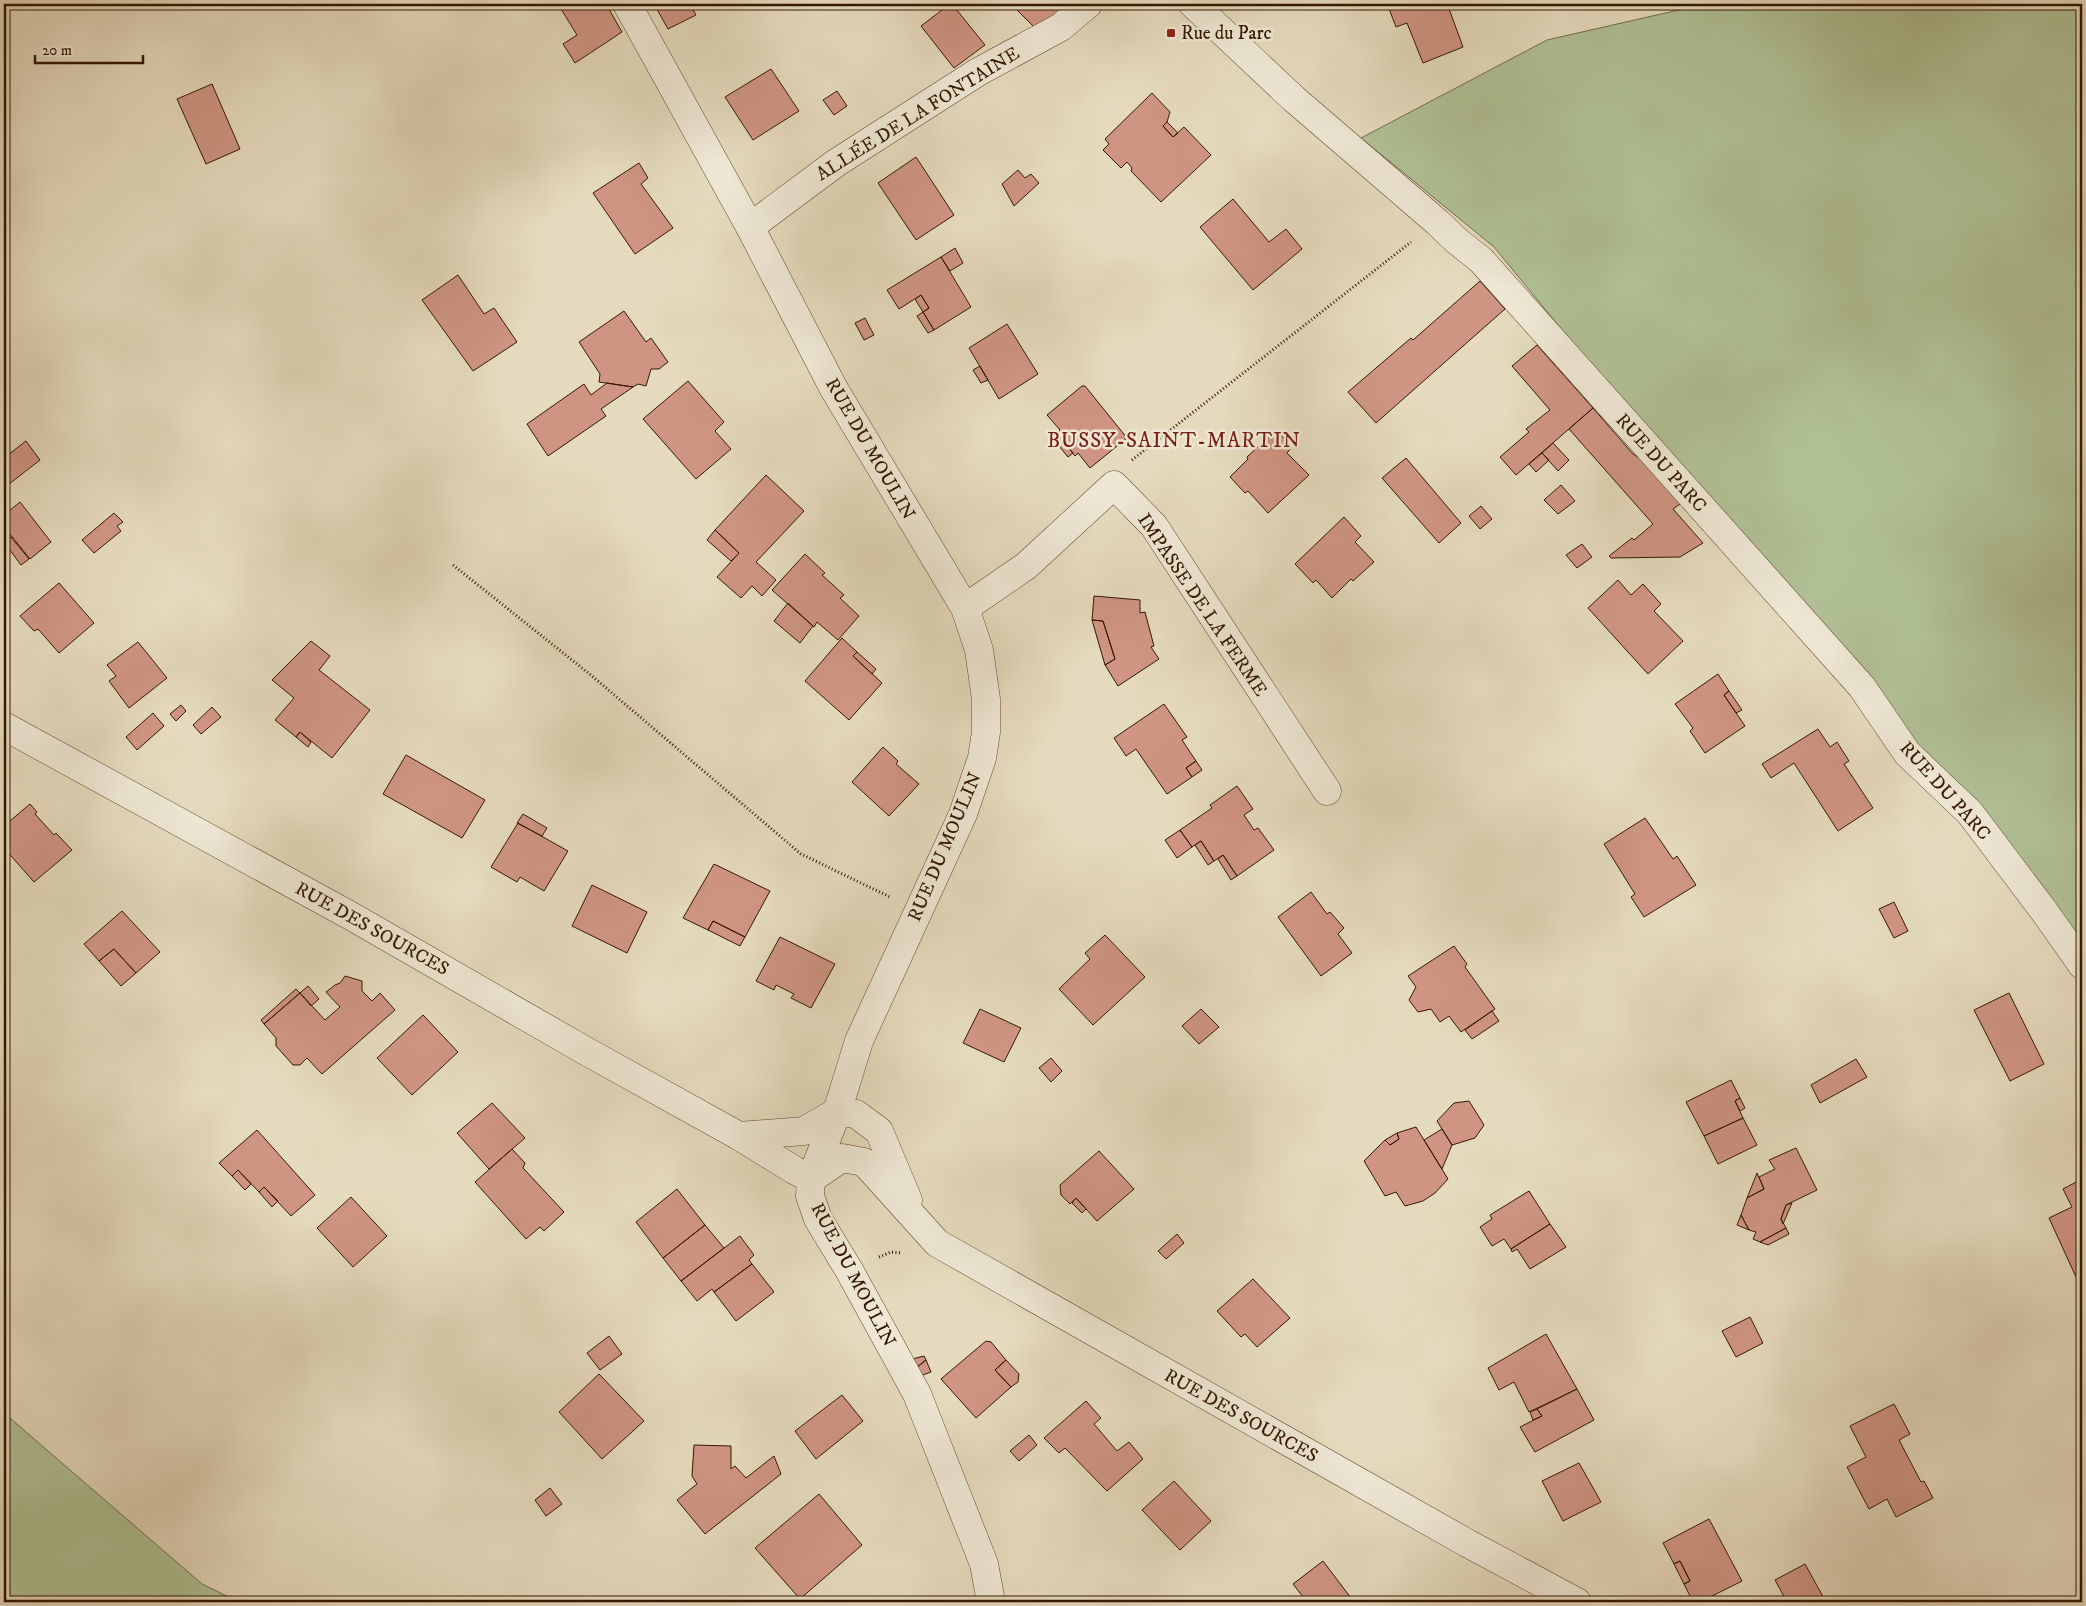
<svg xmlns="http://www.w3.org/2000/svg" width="2086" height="1606" font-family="'IM FELL DW Pica',serif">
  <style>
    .green { fill: #b0c195; stroke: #726c4a }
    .building { fill: #cf9582; stroke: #341800 }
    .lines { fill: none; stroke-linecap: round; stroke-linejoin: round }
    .minor-casing { stroke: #60482f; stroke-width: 29 }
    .path { stroke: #341800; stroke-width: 3; stroke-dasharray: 1 2.5; stroke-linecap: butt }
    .minor { stroke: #eee7d4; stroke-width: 28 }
    .poi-dot { fill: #8f2418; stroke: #eee7d4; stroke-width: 2 }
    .labels { text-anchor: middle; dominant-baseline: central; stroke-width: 5; stroke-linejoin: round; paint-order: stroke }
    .poi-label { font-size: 19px; fill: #341800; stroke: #eee7d4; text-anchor: start }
    .street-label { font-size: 19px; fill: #341800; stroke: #eee7d4 }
    .quarter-label { font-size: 21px; letter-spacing: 1px; fill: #7a1f14; stroke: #eee7d4 }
  </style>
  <rect width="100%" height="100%" fill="#e5dabd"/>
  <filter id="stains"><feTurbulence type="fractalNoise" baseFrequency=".004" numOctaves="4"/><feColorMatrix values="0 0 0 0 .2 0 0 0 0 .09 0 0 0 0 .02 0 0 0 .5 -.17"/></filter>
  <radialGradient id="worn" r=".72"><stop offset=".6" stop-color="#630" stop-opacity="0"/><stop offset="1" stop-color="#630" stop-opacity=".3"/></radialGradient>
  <path class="green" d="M 1705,4 L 2082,4 L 2082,964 L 1494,247 L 1361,138 L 1547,40 Z
    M 4,1413 L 202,1584 L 239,1602 L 4,1602 Z"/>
  <path class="building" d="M 558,4 L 606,4 L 622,32 L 575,63 L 563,44 L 577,35 Z
    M 654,4 L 690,4 L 696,15 L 668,29 Z
    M 950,4 L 952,4 L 985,45 L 954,68 L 921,26 Z
    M 1011,4 L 1070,4 L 1038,31 Z
    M 1395,4 L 1454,4 L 1448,6 L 1463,47 L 1423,63 L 1407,23 L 1396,27 L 1388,6 Z
    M 771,69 L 799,111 L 753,140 L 725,97 Z
    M 212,84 L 240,149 L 206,164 L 177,99 Z
    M 837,91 L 847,106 L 834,115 L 823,100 Z
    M 1152,93 L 1170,112 L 1167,122 L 1163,126 L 1173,137 L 1184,127 L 1211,155 L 1161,202 L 1131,171 L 1132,168 L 1127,162 L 1121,168 L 1103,150 L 1109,144 L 1105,139 Z
    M 1167,122 L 1178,133 L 1173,137 L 1163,126 Z
    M 916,157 L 954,215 L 916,240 L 878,183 Z
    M 639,163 L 648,178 L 641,184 L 673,228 L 635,254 L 593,193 Z
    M 1018,170 L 1025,178 L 1031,174 L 1039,183 L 1014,206 L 1002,184 Z
    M 1233,199 L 1269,242 L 1286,229 L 1302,249 L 1253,290 L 1200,227 Z
    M 955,248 L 963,263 L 950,271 L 941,257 Z
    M 941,257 L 971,307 L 934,330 L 923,312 L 929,308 L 921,295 L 899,309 L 887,290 Z
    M 458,275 L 484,314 L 494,308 L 517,342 L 473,371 L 422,300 Z
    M 1480,281 L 1505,309 L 1376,423 L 1348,392 L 1411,338 L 1413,340 Z
    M 921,295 L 929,308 L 923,312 L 915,299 Z
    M 624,311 L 646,342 L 651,338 L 668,362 L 659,369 L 651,369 L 646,386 L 638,384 L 633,387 L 599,382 L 600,374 L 579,342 Z
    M 923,312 L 934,330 L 928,333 L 917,316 Z
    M 865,318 L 874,335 L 864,340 L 855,323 Z
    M 1007,324 L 1038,374 L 999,399 L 969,348 Z
    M 1537,345 L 1593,408 L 1516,475 L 1500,457 L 1529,432 L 1526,429 L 1550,410 L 1512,366 Z
    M 980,366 L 988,380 L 981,383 L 973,370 Z
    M 688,381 L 724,422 L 715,431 L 731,449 L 696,479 L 643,419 Z
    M 607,383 L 633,387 L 601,409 L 606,416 L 548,456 L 527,424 L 584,384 L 591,395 Z
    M 1082,386 L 1085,386 L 1127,438 L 1090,468 L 1078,453 L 1075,456 L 1057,433 L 1060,430 L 1047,415 Z
    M 1593,408 L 1633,454 L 1650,465 L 1683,502 L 1673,509 L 1703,543 L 1680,557 L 1611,558 L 1609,556 L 1632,538 L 1634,540 L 1653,524 L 1569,429 Z
    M 1276,430 L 1292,447 L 1287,453 L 1309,475 L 1268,513 L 1248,491 L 1245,493 L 1230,477 L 1248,459 L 1247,457 Z
    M 1059,436 L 1073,453 L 1068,457 L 1054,440 Z
    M 26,441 L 40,460 L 4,488 L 4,458 Z
    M 1553,443 L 1569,460 L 1558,471 L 1542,453 Z
    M 1542,453 L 1549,460 L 1536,472 L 1529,464 Z
    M 1406,458 L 1461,523 L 1439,543 L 1382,478 Z
    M 766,475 L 804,511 L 756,562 L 776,580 L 762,596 L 752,586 L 741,598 L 717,577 L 739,553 L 715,530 Z
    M 1561,485 L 1575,501 L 1558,514 L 1544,500 Z
    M 20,502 L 51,542 L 30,559 L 4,527 L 4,515 Z
    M 1481,506 L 1492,519 L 1480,529 L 1469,516 Z
    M 114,513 L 123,522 L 117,526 L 121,531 L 94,553 L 82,540 Z
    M 1344,517 L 1361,536 L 1355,542 L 1374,562 L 1353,581 L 1351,579 L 1332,598 L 1316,580 L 1313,583 L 1295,564 Z
    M 715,530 L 739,553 L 731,561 L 707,540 Z
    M 11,537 L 29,559 L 21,565 L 4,542 Z
    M 1582,544 L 1592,557 L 1577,568 L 1566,555 Z
    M 805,554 L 825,573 L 822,575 L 844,595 L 840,598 L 859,616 L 838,640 L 817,622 L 814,627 L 772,590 Z
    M 1618,580 L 1631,595 L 1643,584 L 1661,604 L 1654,611 L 1683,641 L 1648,674 L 1588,608 Z
    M 59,583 L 94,623 L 59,653 L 38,629 L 34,631 L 20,616 Z
    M 1094,596 L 1140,600 L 1140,613 L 1145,612 L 1154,646 L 1151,647 L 1159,659 L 1118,686 L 1105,665 L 1115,659 L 1103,621 L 1092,620 Z
    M 788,603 L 813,626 L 800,643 L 774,621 Z
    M 1092,620 L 1103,621 L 1115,659 L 1105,665 Z
    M 842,638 L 857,652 L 853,656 L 882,683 L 849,720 L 805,681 Z
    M 311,641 L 330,656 L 319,670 L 370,710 L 332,758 L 300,732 L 296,737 L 275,720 L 294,698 L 272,680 Z
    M 138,642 L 167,678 L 129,708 L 109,681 L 116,676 L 107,665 Z
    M 857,652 L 876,669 L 872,674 L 853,656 Z
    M 1718,674 L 1729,691 L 1724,695 L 1745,726 L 1705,753 L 1690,731 L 1693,728 L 1675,704 Z
    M 1729,691 L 1742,710 L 1736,713 L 1724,695 Z
    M 1164,704 L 1187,737 L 1182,740 L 1196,761 L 1186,768 L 1192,777 L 1167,794 L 1136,749 L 1126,756 L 1114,738 Z
    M 181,705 L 186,711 L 176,721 L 170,714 Z
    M 212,707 L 221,717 L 201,734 L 193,725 Z
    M 153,713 L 164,726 L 137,750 L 126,737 Z
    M 1818,729 L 1830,747 L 1837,742 L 1849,761 L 1844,764 L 1873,808 L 1838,831 L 1794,763 L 1771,778 L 1762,764 Z
    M 300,732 L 311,742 L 308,747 L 296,737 Z
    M 883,747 L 898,761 L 896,764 L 919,784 L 889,816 L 852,782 Z
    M 406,755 L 485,800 L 462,838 L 383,794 Z
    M 1196,761 L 1202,770 L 1192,777 L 1186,768 Z
    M 1237,786 L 1253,809 L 1244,815 L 1254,830 L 1258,828 L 1274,850 L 1237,876 L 1223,855 L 1214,861 L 1201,841 L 1192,847 L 1180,830 L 1212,808 L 1210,805 Z
    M 30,804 L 37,812 L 35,814 L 54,835 L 56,833 L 72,850 L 34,882 L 4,848 L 4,826 Z
    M 523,814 L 547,828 L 542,836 L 517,823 Z
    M 1645,818 L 1673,859 L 1677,856 L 1696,885 L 1644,917 L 1631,897 L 1635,894 L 1604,844 Z
    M 518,823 L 568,851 L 544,891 L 520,877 L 517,882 L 491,867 Z
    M 1180,830 L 1192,847 L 1177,858 L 1165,840 Z
    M 1201,841 L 1214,861 L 1208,865 L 1195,845 Z
    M 1223,855 L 1237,876 L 1231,880 L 1218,859 Z
    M 714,864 L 770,891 L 745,937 L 713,921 L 708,930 L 683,918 Z
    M 592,885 L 647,912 L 627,953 L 572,926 Z
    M 1311,892 L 1327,914 L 1330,912 L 1344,928 L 1338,934 L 1352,953 L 1321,976 L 1278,917 Z
    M 1894,902 L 1908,931 L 1894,938 L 1879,909 Z
    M 122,911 L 160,952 L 136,973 L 114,949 L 99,961 L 84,944 Z
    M 713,921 L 745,937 L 740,946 L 708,930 Z
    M 1105,935 L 1145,977 L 1093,1025 L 1059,989 L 1090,959 L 1085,953 Z
    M 780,937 L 835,964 L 811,1008 L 791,998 L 794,994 L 776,985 L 774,990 L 756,981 Z
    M 1454,946 L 1467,964 L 1465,967 L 1495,1009 L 1461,1032 L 1449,1016 L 1440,1022 L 1431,1009 L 1418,1012 L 1409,1000 L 1416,987 L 1408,976 Z
    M 114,949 L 136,973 L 121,986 L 99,961 Z
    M 345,976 L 362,981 L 362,991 L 372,1001 L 380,993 L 395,1010 L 322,1074 L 307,1058 L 300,1065 L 293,1065 L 276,1046 L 276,1038 L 264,1024 L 300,993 L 325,1020 L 340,1007 L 326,992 L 335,985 L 340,983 Z
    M 308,986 L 319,999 L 311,1006 L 300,993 Z
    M 296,989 L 300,993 L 264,1024 L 261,1020 Z
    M 2009,993 L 2044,1064 L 2010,1081 L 1974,1010 Z
    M 980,1009 L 1021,1028 L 1004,1062 L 963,1043 Z
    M 1201,1009 L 1219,1027 L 1199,1044 L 1182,1026 Z
    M 1492,1011 L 1499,1021 L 1472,1039 L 1465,1030 Z
    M 423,1015 L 458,1052 L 412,1095 L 377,1058 Z
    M 1051,1058 L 1062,1071 L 1051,1082 L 1039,1068 Z
    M 1856,1059 L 1867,1077 L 1820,1103 L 1811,1085 Z
    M 1731,1080 L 1740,1098 L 1735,1101 L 1743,1118 L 1704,1136 L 1686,1102 Z
    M 1740,1098 L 1745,1108 L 1740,1111 L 1735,1101 Z
    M 1469,1101 L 1484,1125 L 1475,1138 L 1452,1145 L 1437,1121 L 1454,1103 Z
    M 492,1103 L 525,1138 L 489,1169 L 457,1133 Z
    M 1743,1118 L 1757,1145 L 1718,1164 L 1704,1136 Z
    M 1416,1127 L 1448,1179 L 1435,1193 L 1423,1201 L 1405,1206 L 1396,1192 L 1385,1196 L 1364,1161 L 1385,1140 L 1390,1145 L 1399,1139 L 1397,1133 Z
    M 1442,1129 L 1452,1145 L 1442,1169 L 1424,1140 Z
    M 257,1130 L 315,1195 L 291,1216 L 264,1187 L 259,1192 L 238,1170 L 232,1176 L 219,1163 Z
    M 1397,1133 L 1399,1139 L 1390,1145 L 1385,1140 Z
    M 1796,1148 L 1817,1190 L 1786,1205 L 1781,1219 L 1786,1228 L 1760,1242 L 1753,1239 L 1756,1232 L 1749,1230 L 1741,1215 L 1747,1198 L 1764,1189 L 1759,1177 L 1775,1169 L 1769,1160 Z
    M 512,1149 L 525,1163 L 523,1168 L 564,1212 L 544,1231 L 540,1227 L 526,1239 L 475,1182 Z
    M 1099,1151 L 1134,1189 L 1097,1221 L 1076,1198 L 1070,1204 L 1061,1195 L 1060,1185 Z
    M 238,1170 L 251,1184 L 245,1190 L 232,1176 Z
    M 1757,1173 L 1764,1189 L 1747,1198 Z
    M 2082,1179 L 2082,1274 L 2076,1277 L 2049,1218 L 2072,1207 L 2063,1189 Z
    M 264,1187 L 278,1201 L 272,1207 L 259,1192 Z
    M 677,1189 L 705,1225 L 663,1258 L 636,1222 Z
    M 1529,1191 L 1550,1224 L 1511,1249 L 1504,1239 L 1492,1246 L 1480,1227 L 1492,1219 L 1490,1215 Z
    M 351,1197 L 387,1236 L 353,1267 L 317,1228 Z
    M 1076,1198 L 1086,1209 L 1082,1213 L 1072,1203 Z
    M 1792,1203 L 1783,1224 L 1781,1219 L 1786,1205 Z
    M 1741,1215 L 1749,1230 L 1737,1225 Z
    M 1550,1224 L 1566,1247 L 1530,1269 L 1517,1249 L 1512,1252 L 1511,1249 Z
    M 705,1225 L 724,1248 L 681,1281 L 663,1258 Z
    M 1786,1228 L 1789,1234 L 1768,1245 L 1760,1242 Z
    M 1177,1234 L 1184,1243 L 1166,1259 L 1158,1251 Z
    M 740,1236 L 754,1255 L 749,1260 L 752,1264 L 714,1292 L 712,1289 L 697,1301 L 681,1281 Z
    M 752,1264 L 774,1292 L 736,1321 L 714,1292 Z
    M 1253,1279 L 1290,1318 L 1257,1347 L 1245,1334 L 1241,1337 L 1217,1311 Z
    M 1750,1317 L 1763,1343 L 1736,1357 L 1722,1331 Z
    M 1546,1334 L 1577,1389 L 1529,1412 L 1514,1382 L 1499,1390 L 1488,1368 Z
    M 609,1336 L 622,1354 L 600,1370 L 587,1353 Z
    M 986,1341 L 991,1342 L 1006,1360 L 995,1370 L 1011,1387 L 976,1418 L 941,1379 Z
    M 924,1356 L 926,1360 L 916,1368 L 912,1359 Z
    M 926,1360 L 931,1372 L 920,1376 L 916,1368 Z
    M 1006,1360 L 1019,1374 L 1018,1382 L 1011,1387 L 995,1370 Z
    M 599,1374 L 644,1421 L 602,1459 L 559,1412 Z
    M 1577,1389 L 1594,1420 L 1535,1452 L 1520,1427 L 1542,1416 L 1537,1409 Z
    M 842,1395 L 863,1421 L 816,1459 L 795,1431 Z
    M 1086,1401 L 1101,1418 L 1094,1424 L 1117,1451 L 1129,1442 L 1143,1459 L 1107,1491 L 1065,1448 L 1059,1453 L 1044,1438 Z
    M 1894,1404 L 1910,1434 L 1899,1440 L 1921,1482 L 1924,1481 L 1933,1498 L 1896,1517 L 1887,1499 L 1869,1509 L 1847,1467 L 1866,1457 L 1850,1426 Z
    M 1537,1409 L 1542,1416 L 1533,1420 L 1530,1412 Z
    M 1029,1435 L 1037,1445 L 1019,1461 L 1010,1451 Z
    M 694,1445 L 731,1446 L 731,1469 L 735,1466 L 746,1478 L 774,1456 L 781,1474 L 705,1534 L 677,1500 L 697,1484 L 692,1476 Z
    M 1579,1463 L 1601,1502 L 1563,1521 L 1542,1481 Z
    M 1174,1481 L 1211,1521 L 1180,1550 L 1142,1510 Z
    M 550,1488 L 562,1504 L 546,1516 L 535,1500 Z
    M 819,1494 L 862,1545 L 800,1599 L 755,1548 Z
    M 1709,1519 L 1742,1581 L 1700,1602 L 1693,1602 L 1684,1584 L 1690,1581 L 1680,1561 L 1674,1564 L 1663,1543 Z
    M 1323,1561 L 1354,1602 L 1307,1602 L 1293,1584 Z
    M 1680,1561 L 1690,1581 L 1684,1584 L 1674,1564 Z
    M 1805,1564 L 1826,1602 L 1787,1602 L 1775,1580 Z"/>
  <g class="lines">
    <g class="minor-casing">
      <path id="minor" d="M 627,4 L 750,227 L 834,389 L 965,608 L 979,650 L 986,699 L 986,732 L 982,758 L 963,814 L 859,1041 L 837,1112 L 811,1179 L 810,1196 L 818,1219 L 849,1270 L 917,1394 L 984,1564 L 991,1602
        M 1193,4 L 1294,99 L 1437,222 L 1457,241 L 1481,260 L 1862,687 L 1907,753 L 1970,813 L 2044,911 L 2082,965
        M 750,227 L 836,163 L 978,72 L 1061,27 L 1088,4
        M 965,608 L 1026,566 L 1114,485 L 1154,526 L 1327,791
        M 4,726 L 351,916 L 584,1050 L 739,1136 L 794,1170 L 811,1179 L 842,1158 L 864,1162 L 937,1243 L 1467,1543 L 1577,1602
        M 739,1136 L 804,1131 L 837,1112 L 856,1114 L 879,1131 L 908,1200"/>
    </g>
    <path class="path" d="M 1132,460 L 1411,242
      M 453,565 L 592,676 L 801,854 L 890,897
      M 879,1257 L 891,1252 L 902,1253"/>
    <use href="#minor" class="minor"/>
  </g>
  <rect class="poi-dot" x="1166" y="28" width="10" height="10" rx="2.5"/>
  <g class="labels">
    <g class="poi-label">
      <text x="1181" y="33">Rue du Parc</text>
    </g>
    <g class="street-label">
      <text transform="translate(918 114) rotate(-32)">ALLÉE DE LA FONTAINE</text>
      <text transform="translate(870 449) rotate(60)">RUE DU MOULIN</text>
      <text transform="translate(1661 463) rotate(48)">RUE DU PARC</text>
      <text transform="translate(1202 605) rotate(56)">IMPASSE DE LA FERME</text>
      <text transform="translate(1945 791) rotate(48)">RUE DU PARC</text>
      <text transform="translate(945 847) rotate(-67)">RUE DU MOULIN</text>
      <text transform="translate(372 929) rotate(29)">RUE DES SOURCES</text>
      <text transform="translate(853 1275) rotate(62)">RUE DU MOULIN</text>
      <text transform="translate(1241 1416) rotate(29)">RUE DES SOURCES</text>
    </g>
    <g class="quarter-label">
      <text x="1174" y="441">BUSSY-SAINT-MARTIN</text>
    </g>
  </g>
  <rect width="2086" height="1606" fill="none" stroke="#e5dabd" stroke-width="20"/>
  <rect x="5" y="5" width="2076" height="1596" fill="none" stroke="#341800" stroke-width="2.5"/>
  <rect x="10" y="10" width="2066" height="1586" fill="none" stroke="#341800"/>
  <path d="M35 55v8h108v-8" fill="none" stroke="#341800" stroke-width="2.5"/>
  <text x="42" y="55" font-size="15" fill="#341800" stroke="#eee7d4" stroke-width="4" paint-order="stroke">20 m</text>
  <rect width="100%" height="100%" filter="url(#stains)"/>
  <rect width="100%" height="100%" fill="url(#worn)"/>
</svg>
